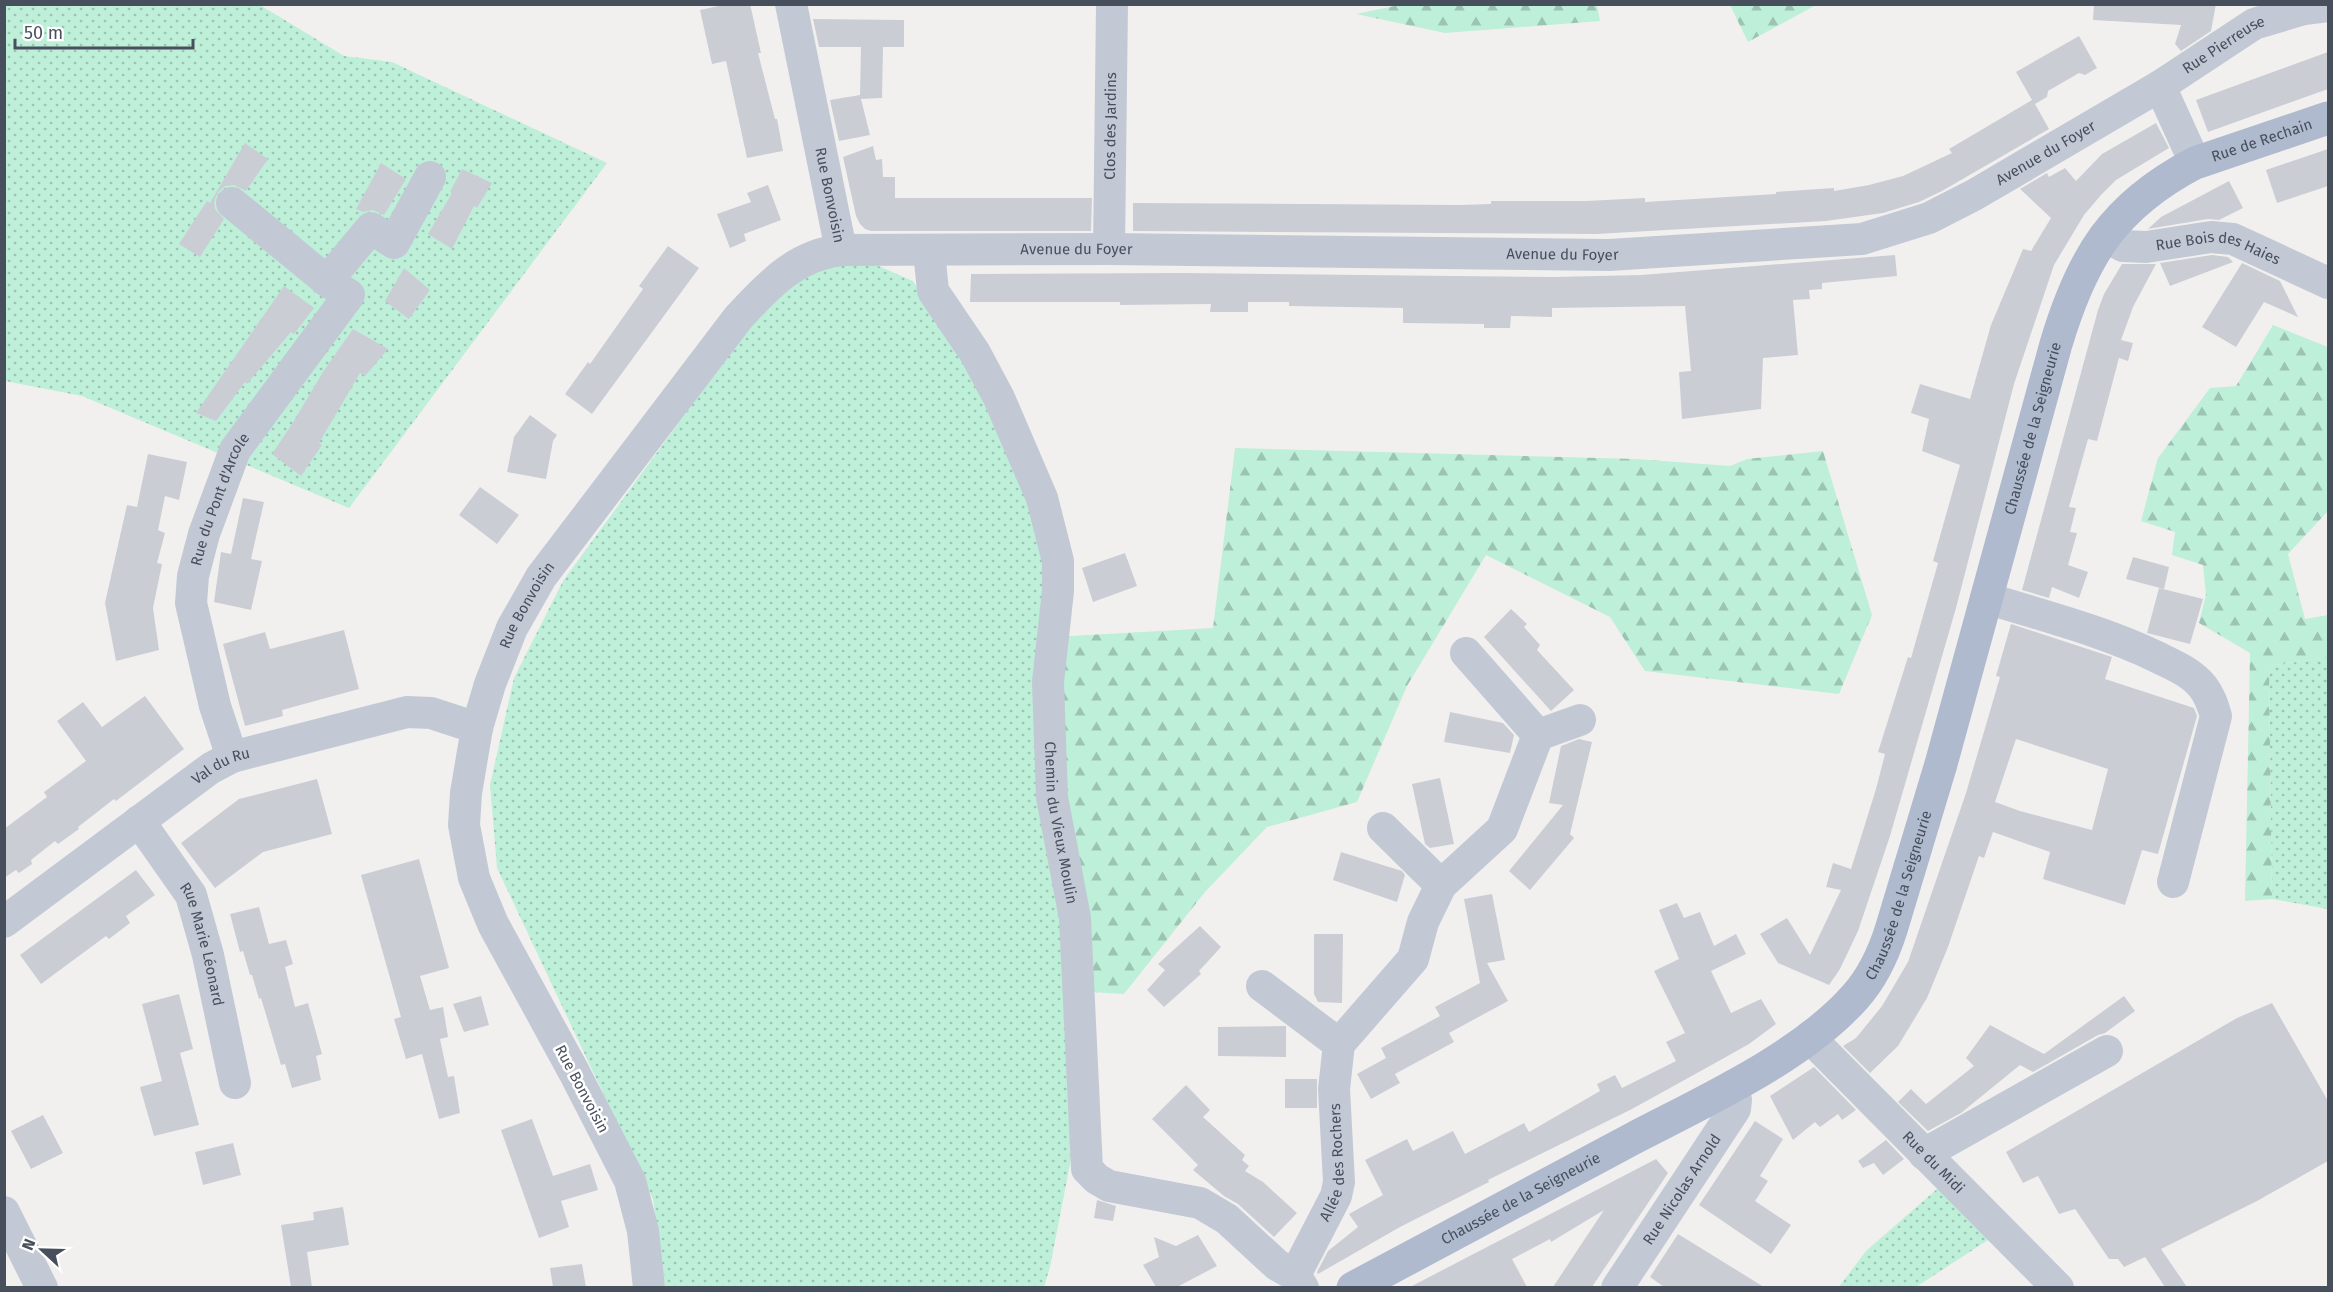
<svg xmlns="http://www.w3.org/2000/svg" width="2333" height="1292" font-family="'Fira Sans',sans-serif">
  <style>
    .grass { fill: url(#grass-dots) }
    .forest { fill: url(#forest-firs) }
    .building { fill: #cbcdd5; fill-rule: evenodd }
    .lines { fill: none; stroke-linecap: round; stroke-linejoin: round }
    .minor { stroke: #c3c9d4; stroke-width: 32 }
    .major { stroke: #afbace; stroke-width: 33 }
    .labels { text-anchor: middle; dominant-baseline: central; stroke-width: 5; stroke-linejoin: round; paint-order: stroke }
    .street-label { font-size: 15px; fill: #474f5d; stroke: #fff }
  </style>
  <defs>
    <pattern id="grass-dots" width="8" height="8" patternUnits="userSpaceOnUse" patternTransform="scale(1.5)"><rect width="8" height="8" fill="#beefd9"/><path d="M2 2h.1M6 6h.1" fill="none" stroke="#9cc4b3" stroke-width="1.8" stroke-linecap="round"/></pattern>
    <pattern id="forest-firs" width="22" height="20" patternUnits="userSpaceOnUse" patternTransform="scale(1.5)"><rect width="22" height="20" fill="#beefd9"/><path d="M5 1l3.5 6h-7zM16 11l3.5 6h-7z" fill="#9cc4b3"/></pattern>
  </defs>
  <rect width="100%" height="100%" fill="#f2f0ef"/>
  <path class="grass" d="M 4,5 L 260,5 L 344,56 L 392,62 L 607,163 L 349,508 L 82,396 L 5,381 Z
    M 867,261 L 913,281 L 940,325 L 968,364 L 1042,529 L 1071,1159 L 1050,1267 L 1044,1287 L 665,1287 L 653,1199 L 497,868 L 490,785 L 514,678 L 563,581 L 764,306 L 815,269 Z
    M 2328,657 L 2328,909 L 2272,899 L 2269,666 Z
    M 1945,1182 L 1991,1238 L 1916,1287 L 1838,1288 L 1866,1251 Z"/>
  <path class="forest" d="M 1404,4 L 1597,5 L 1600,21 L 1445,33 L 1356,14 Z
    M 1730,5 L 1816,5 L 1748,42 Z
    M 2273,325 L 2328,347 L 2328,511 L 2288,554 L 2305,619 L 2328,615 L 2328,657 L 2269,666 L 2272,899 L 2245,901 L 2250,653 L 2199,623 L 2206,595 L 2203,565 L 2172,555 L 2175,532 L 2141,521 L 2158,458 L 2210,388 L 2236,386 Z
    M 1235,448 L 1636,459 L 1730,466 L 1747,459 L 1823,451 L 1872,615 L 1839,694 L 1645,671 L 1610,617 L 1486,555 L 1407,686 L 1357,802 L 1267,827 L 1205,892 L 1124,994 L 1073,991 L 1053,637 L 1213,628 Z"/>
  <path class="building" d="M 728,4 L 750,4 L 761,53 L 758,53 L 775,119 L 777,119 L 783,151 L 747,158 L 726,61 L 712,64 L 700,10 Z
    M 2094,4 L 2216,4 L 2211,31 L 2181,51 L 2175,44 L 2181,25 L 2093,20 Z
    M 813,19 L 904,20 L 904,47 L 883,47 L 882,98 L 861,99 L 870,135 L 839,141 L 830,100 L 860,95 L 861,47 L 819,47 Z
    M 2079,36 L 2097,68 L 2085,75 L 2079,73 L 2048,91 L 2047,97 L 2035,104 L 2049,129 L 1942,191 L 1919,202 L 1883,213 L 1826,221 L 1596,234 L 1133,231 L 1133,203 L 1460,205 L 1491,204 L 1491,201 L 1586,201 L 1645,198 L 1645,202 L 1776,194 L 1776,192 L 1834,188 L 1834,191 L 1869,185 L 1903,176 L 1952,153 L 1949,149 L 2032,100 L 2016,72 Z
    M 2328,52 L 2328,89 L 2208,132 L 2196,100 Z
    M 2156,123 L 2169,148 L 2116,180 L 2101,195 L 2084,215 L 2054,265 L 2014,384 L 1956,608 L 1890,836 L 1858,931 L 1840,969 L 1829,985 L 1778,963 L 1760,934 L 1787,918 L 1810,955 L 1841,890 L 1826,887 L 1833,863 L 1851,869 L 1876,789 L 1885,754 L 1878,752 L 1908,657 L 1911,658 L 1938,563 L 1933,561 L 1960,465 L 1922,451 L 1929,419 L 1911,413 L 1920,384 L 1970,399 L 1991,325 L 2023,249 L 2031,251 L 2051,218 L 2020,189 L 2047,173 L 2049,177 L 2065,168 L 2076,181 L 2102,154 Z
    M 245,143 L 268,159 L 246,191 L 234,185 L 225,186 L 218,192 L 214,201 L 215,209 L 224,219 L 200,257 L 179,244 L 207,201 L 210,203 Z
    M 873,146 L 876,160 L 882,159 L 883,177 L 895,177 L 895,198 L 1092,198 L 1091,231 L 871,231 L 865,229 L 860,224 L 856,216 L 843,157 Z
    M 2328,149 L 2328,186 L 2277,203 L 2266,170 Z
    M 381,163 L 406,179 L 384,215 L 373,210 L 363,212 L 356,209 Z
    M 462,169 L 492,183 L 477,208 L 474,206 L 452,249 L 428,234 L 452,193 L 450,192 Z
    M 2229,181 L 2243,208 L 2219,220 L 2208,219 L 2148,229 L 2161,217 Z
    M 768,185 L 781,220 L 744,234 L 746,241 L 730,248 L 717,214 L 751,202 L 747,193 Z
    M 668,246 L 699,268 L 592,414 L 565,394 L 588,362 L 590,364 L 643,289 L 639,286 Z
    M 1895,255 L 1897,276 L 1822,283 L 1822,289 L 1809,290 L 1810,299 L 1793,300 L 1798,355 L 1763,358 L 1761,409 L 1682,419 L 1679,372 L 1691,371 L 1685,306 L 1552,308 L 1552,317 L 1511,316 L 1510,328 L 1484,328 L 1484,324 L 1403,323 L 1403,308 L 1289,306 L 1289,302 L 1248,302 L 1248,312 L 1210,312 L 1211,304 L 1120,305 L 1120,302 L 970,302 L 971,274 L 1183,273 L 1554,277 L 1641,275 Z
    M 2212,255 L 2228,257 L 2233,262 L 2170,286 L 2160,263 Z
    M 2242,263 L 2280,281 L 2298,317 L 2264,302 L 2236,347 L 2202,327 Z
    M 2122,264 L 2156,264 L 2133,307 L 2121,340 L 2133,343 L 2128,361 L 2119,358 L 2097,441 L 2088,439 L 2069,507 L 2076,508 L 2070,532 L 2077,533 L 2068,565 L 2088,572 L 2079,598 L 2052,587 L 2049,598 L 2022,590 L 2098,310 L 2104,294 Z
    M 404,268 L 430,290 L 409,319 L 385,301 Z
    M 284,286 L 314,308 L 294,334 L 291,332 L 247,384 L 245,382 L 216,421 L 196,413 Z
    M 353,329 L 388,349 L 365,376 L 360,373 L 319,443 L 322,445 L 301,476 L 272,454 L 292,424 L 323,372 Z
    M 530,415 L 557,435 L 553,441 L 546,479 L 507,472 L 514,437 Z
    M 148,454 L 187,462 L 179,500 L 165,496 L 158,530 L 165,533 L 157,563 L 162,564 L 153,608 L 159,650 L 116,661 L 105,603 L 127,505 L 137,507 Z
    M 480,487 L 519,515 L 497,544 L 459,515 Z
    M 243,498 L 264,502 L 251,559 L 262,561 L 251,610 L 214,602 L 221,552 L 231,554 Z
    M 1125,553 L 1137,586 L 1093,602 L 1082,568 Z
    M 2133,557 L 2169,567 L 2164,589 L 2126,579 Z
    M 2159,588 L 2203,599 L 2190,644 L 2147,633 Z
    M 1511,609 L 1527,624 L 1524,627 L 1540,645 L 1537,650 L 1574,690 L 1551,711 L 1484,637 Z
    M 2011,624 L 2112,657 L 2105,679 L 2194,708 L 2197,716 L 2158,854 L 2142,850 L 2125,905 L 2043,879 L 2050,852 L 1993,832 L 1984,858 L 1979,856 L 1948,947 L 1927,998 L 1898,1046 L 1870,1073 L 1843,1046 L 1856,1038 L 1882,1006 L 1908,962 L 1966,793 L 2000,677 L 1996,676 ZM 2016,739 L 2108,769 L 2092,830 L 2020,811 L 1995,802 Z
    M 344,630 L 359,689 L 282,710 L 283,716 L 245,726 L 223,644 L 265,632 L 270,649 Z
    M 145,696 L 184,749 L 116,801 L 114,799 L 78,827 L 79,829 L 58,844 L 55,841 L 31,860 L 32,864 L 19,873 L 16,870 L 4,878 L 4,829 L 47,797 L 44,792 L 86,761 L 57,721 L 83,702 L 102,727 Z
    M 1450,712 L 1503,723 L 1514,735 L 1510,753 L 1444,742 Z
    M 1579,739 L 1592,742 L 1570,834 L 1574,838 L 1530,890 L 1509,871 L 1563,805 L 1549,803 L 1561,746 Z
    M 1440,778 L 1454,844 L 1430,848 L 1425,844 L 1412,784 Z
    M 317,779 L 332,834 L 263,852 L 215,888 L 181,843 L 239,799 Z
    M 1341,852 L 1402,871 L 1405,875 L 1397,902 L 1333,880 Z
    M 419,859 L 449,968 L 420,976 L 430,1010 L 443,1007 L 448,1037 L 440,1039 L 448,1077 L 454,1076 L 460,1113 L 439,1119 L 422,1054 L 406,1059 L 394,1019 L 401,1017 L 361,875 Z
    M 136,870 L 155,895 L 126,916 L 130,923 L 109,939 L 106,936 L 41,984 L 20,955 Z
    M 1492,894 L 1505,960 L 1487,963 L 1508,1001 L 1449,1033 L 1454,1042 L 1395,1074 L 1400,1083 L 1371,1099 L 1357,1074 L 1386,1058 L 1381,1048 L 1440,1016 L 1435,1007 L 1480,983 L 1464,899 Z
    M 1677,903 L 1684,918 L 1700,912 L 1714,946 L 1736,934 L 1746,954 L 1711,971 L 1731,1013 L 1761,999 L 1776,1024 L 1749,1044 L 1717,1062 L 1632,1109 L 1488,1180 L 1489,1182 L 1400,1227 L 1318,1274 L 1317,1272 L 1328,1251 L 1358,1227 L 1349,1214 L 1383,1195 L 1365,1160 L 1407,1139 L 1413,1151 L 1453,1131 L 1465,1154 L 1524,1123 L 1529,1132 L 1600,1091 L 1597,1084 L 1615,1075 L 1622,1088 L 1676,1061 L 1666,1042 L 1685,1033 L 1654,971 L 1679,959 L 1659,910 Z
    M 259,907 L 269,944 L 286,940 L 293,964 L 285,967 L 295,1007 L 308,1003 L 322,1054 L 316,1056 L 321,1080 L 292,1088 L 285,1064 L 281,1065 L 261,998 L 259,999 L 252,975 L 250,975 L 243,951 L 240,952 L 230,914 Z
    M 1200,926 L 1221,947 L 1199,971 L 1201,974 L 1164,1007 L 1147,990 L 1165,970 L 1158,964 Z
    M 1314,934 L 1343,934 L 1342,1003 L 1318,1002 L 1314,994 Z
    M 179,994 L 193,1049 L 180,1053 L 199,1125 L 154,1136 L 140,1087 L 162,1081 L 142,1004 Z
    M 481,996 L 489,1025 L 464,1032 L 453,1004 Z
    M 2124,996 L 2135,1011 L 2105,1033 L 2098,1035 L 2033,1072 L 2020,1065 L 1961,1113 L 1928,1131 L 1898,1102 L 1911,1089 L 1926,1104 L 1974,1066 L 1966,1058 L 1990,1025 L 2044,1054 Z
    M 2272,1003 L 2328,1101 L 2328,1161 L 2257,1201 L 2161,1249 L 2187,1287 L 2165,1287 L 2145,1257 L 2124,1267 L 2118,1259 L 2109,1259 L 2075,1209 L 2059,1214 L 2038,1176 L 2023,1183 L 2006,1152 L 2237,1018 Z
    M 1286,1026 L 1286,1057 L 1218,1056 L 1218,1027 Z
    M 1814,1067 L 1856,1110 L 1842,1120 L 1838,1114 L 1820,1127 L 1815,1122 L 1793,1140 L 1770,1096 Z
    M 1285,1079 L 1317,1079 L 1317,1108 L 1285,1108 Z
    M 1186,1085 L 1210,1110 L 1203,1117 L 1245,1155 L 1242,1160 L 1249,1166 L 1245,1171 L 1263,1182 L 1297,1213 L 1274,1237 L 1238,1204 L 1224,1196 L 1193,1170 L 1198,1165 L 1152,1119 Z
    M 43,1115 L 63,1153 L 31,1169 L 11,1131 Z
    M 532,1119 L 553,1176 L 590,1164 L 598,1190 L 561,1201 L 569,1227 L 539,1238 L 501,1130 Z
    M 1755,1121 L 1783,1139 L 1760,1176 L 1768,1181 L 1755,1201 L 1791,1225 L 1771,1254 L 1699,1205 Z
    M 1886,1140 L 1904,1159 L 1883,1175 L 1874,1163 L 1863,1168 L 1858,1161 Z
    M 233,1143 L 241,1175 L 203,1185 L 195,1152 Z
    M 1656,1159 L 1668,1173 L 1592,1287 L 1553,1287 L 1604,1210 L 1551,1242 L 1550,1239 L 1512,1259 L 1527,1287 L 1410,1287 Z
    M 1097,1200 L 1116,1206 L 1113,1221 L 1094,1218 Z
    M 343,1207 L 349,1245 L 307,1252 L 312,1287 L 291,1287 L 281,1225 L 314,1220 L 313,1212 Z
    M 1678,1234 L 1764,1287 L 1664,1287 L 1650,1277 Z
    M 1198,1235 L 1217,1266 L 1177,1287 L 1156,1287 L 1143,1265 L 1159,1257 L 1154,1237 L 1176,1246 Z
    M 582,1264 L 586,1287 L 553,1287 L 550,1268 Z"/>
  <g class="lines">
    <g class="minor">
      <path id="s1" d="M 791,4 L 841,250"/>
      <path id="s2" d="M 2160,86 L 2254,24 L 2304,9 L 2328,6"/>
      <path d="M 232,203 L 327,281"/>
      <path id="s3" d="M 2105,236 L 2123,246 L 2146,247 L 2211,237 L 2233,239 L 2328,283"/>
      <path id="s4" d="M 1109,249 L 1112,4"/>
      <path id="s5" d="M 929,251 L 933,291 L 975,353 L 999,398 L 1042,498 L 1058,561 L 1058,591 L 1048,682 L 1052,797 L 1075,918 L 1087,1169 L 1097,1179 L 1109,1186 L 1200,1203 L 1227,1219 L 1277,1265 L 1295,1275 L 1303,1288"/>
      <path d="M 1986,598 C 2044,616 2103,631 2157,657 C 2173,665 2191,672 2203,687 C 2210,696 2213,706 2216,716 L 2173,882"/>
      <path d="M 1466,653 L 1538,735"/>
      <path id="s6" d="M 232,757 L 215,706 L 191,603 L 193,576 L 204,534 L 235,450 L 349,295 L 327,281 L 371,228 L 394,243 L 430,177"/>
      <path id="s7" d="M 139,821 L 191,895 L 208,955 L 235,1083"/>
      <path d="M 1383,828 L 1441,885"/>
      <path id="s8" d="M 4,922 L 211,768 L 232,757 L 407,712 L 431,713 L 477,728"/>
      <path d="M 1262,986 L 1339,1044"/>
      <path id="s9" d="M 1811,1036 L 1821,1049 L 2058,1288"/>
      <path d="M 1924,1154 L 2107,1051"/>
      <path d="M 4,1212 L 42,1288"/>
      <path id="s10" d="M 1295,1275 L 1336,1196 L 1339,1182 L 1334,1089 L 1339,1044 L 1413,959 L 1423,922 L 1441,885 L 1502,829 L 1538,735 L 1580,720"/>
      <path id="s11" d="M 649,1288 L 643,1231 L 630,1181 L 574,1072 L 493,924 L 474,878 L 464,825 L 466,793 L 477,728 L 490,684 L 512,628 L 541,577 L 738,318 C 768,286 795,255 841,250 L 1109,249 L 1609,255 L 1862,239 L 1929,218 L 1974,195 L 2160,86 L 2195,163"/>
      <path id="s12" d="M 1617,1288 L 1735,1109 L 1736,1100 L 1733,1086"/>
    </g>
    <path class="major" id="s13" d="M 1353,1288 C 1447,1238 1540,1188 1634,1138 C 1705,1101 1802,1057 1855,997 C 1873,977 1883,955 1891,930 L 1941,764 L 2056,344 C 2082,257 2113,206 2195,163 L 2328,118"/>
  </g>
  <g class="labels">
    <g class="street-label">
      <text stroke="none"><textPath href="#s2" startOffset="76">Rue Pierreuse</textPath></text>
      <text stroke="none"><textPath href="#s4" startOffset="123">Clos des Jardins</textPath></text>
      <text stroke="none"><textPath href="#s13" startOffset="1574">Rue de Rechain</textPath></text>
      <text stroke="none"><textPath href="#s11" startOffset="2444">Avenue du Foyer</textPath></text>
      <text stroke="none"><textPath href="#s1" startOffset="195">Rue Bonvoisin</textPath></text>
      <text stroke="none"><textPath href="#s11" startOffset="1454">Avenue du Foyer</textPath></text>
      <text stroke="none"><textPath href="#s11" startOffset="1940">Avenue du Foyer</textPath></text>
      <text stroke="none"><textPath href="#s3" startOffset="118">Rue Bois des Haies</textPath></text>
      <text stroke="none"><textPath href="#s13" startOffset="1180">Chaussée de la Seigneurie</textPath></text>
      <text stroke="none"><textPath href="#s6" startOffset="268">Rue du Pont d'Arcole</textPath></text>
      <text stroke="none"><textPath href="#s11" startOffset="735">Rue Bonvoisin</textPath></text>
      <text stroke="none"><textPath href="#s8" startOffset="268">Val du Ru</textPath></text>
      <text stroke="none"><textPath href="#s5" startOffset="603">Chemin du Vieux Moulin</textPath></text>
      <text stroke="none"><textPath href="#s13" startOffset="694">Chaussée de la Seigneurie</textPath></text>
      <text stroke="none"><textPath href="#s7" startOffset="141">Rue Marie Léonard</textPath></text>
      <text transform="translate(582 1089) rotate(62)">Rue Bonvoisin</text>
      <text stroke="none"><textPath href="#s10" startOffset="122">Allée des Rochers</textPath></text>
      <text stroke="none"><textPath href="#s9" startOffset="176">Rue du Midi</textPath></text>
      <text stroke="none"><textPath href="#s12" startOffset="118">Rue Nicolas Arnold</textPath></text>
      <text stroke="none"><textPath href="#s13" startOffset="190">Chaussée de la Seigneurie</textPath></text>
    </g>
  </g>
  <rect width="2333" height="1292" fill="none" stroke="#474f5d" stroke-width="12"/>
  <g transform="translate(42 1250) rotate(292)" stroke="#ffffff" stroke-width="4.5" paint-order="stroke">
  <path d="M0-4.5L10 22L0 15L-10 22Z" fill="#474f5d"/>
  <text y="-9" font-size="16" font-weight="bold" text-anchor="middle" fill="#474f5d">N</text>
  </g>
  <path d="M15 39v9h178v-9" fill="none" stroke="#474f5d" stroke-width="3"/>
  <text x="24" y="39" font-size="18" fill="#474f5d" stroke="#ffffff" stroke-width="4.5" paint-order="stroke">50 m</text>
</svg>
